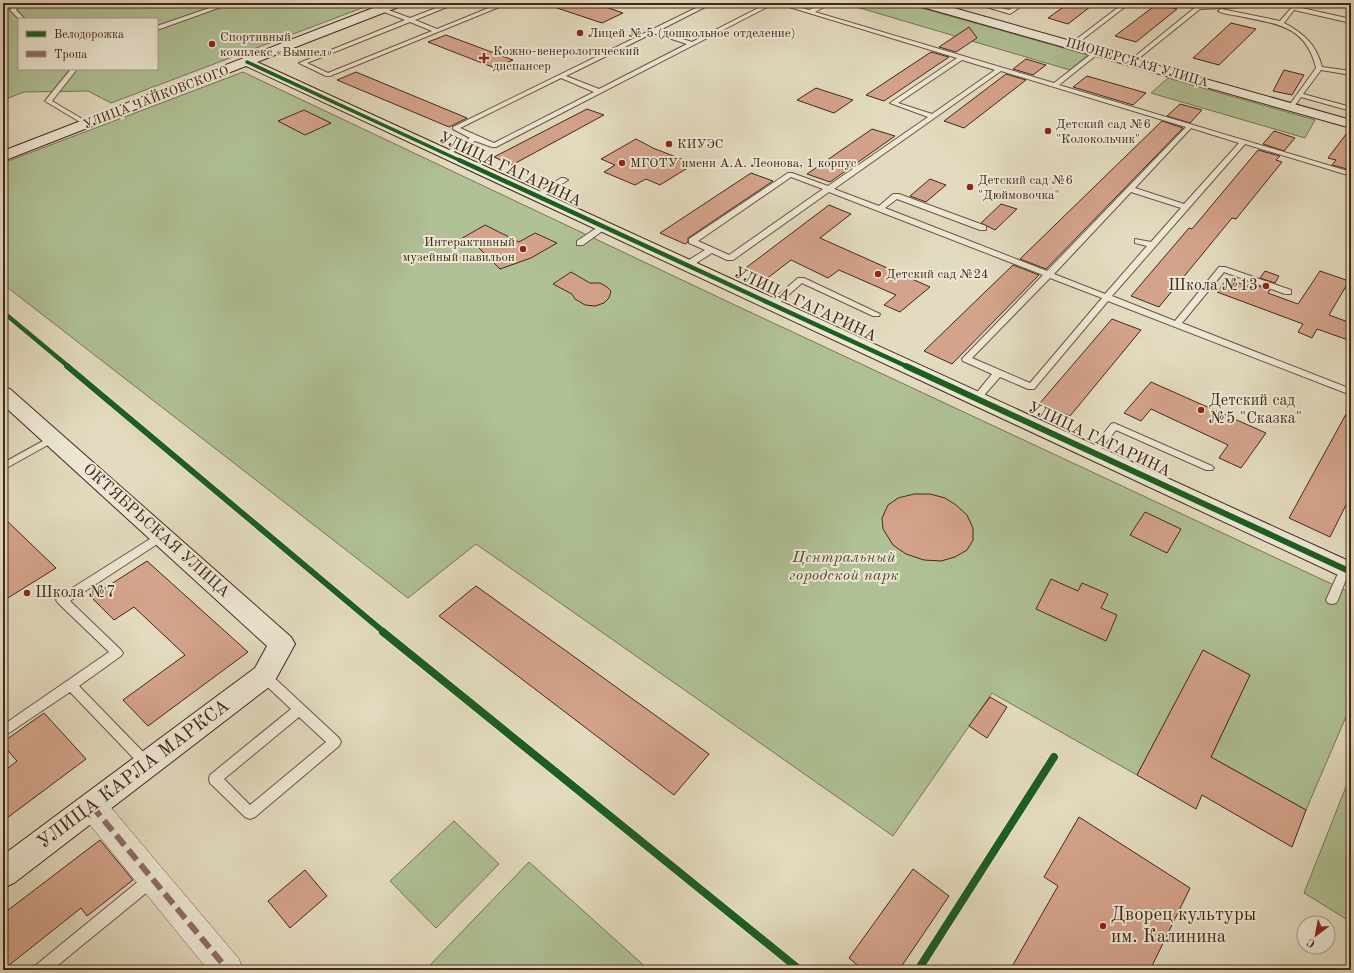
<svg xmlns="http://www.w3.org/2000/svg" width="1354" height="973" font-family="'Old Standard TT',serif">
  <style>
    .green { fill: #afc195; stroke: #7a7458; fill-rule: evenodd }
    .building { fill: #d4a38b; stroke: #44271b }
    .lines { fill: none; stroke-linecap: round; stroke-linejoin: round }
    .lane-casing { stroke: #6c5444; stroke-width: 2 }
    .street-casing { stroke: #6c5444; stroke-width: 1 }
    .secondary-casing { stroke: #44271b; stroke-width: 2 }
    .lane { fill: #ede8d5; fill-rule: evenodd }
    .street { fill: #ede8d5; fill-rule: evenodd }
    .secondary { fill: #ede8d5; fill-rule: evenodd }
    .quiet { stroke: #8d6e63; stroke-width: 6; stroke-dasharray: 13 6; stroke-linecap: butt }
    .cycleway-far3-casing { stroke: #ede8d5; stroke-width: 5 }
    .cycleway-far2-casing { stroke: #ede8d5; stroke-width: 6 }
    .cycleway-far1-casing { stroke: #ede8d5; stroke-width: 8 }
    .cycleway-casing { stroke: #ede8d5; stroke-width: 10 }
    .cycleway-far3 { stroke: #1b5e20; stroke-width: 3.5 }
    .cycleway-far2 { stroke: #1b5e20; stroke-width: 4.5 }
    .cycleway-far1 { stroke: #1b5e20; stroke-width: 6 }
    .cycleway { stroke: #1b5e20; stroke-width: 8 }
    .poi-dot { fill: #8f2418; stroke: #ede8d5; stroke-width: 1.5 }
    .labels { text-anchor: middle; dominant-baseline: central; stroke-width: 4; stroke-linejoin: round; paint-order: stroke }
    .far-poi-label { font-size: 13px; fill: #44271b; stroke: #ede8d5; text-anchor: start }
    .far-street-label { font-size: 13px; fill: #44271b; stroke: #ede8d5 }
    .street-label { font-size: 16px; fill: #44271b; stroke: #ede8d5 }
    .poi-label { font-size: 16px; fill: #44271b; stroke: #ede8d5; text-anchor: start }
    .park-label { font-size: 16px; font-style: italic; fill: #594633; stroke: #ede8d5 }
    .near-street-label { font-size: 19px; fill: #44271b; stroke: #ede8d5 }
    .near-poi-label { font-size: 19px; fill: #44271b; stroke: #ede8d5; text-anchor: start }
  </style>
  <rect width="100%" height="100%" fill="#e3dbbf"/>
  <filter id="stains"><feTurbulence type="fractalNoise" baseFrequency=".005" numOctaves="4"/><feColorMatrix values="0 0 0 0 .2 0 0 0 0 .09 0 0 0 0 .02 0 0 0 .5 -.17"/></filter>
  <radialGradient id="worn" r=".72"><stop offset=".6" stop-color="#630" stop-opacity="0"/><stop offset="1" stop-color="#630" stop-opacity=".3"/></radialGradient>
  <path class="green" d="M 3,3 L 375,3 L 111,103 L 88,91 L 24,92 L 3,100 ZM 19,19 L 157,19 L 157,69 L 19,69 Z
    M 843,3 L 904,3 L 1088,55 L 1070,70 Z
    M 243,72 L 737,306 L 1351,593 L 1351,705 L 1306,810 L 1211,757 L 1250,675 L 1203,651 L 1137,775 L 992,693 L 893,836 L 476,544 L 408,598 L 3,284 L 3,163 Z
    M 1168,78 L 1315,120 L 1305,138 L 1151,93 Z
    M 1351,774 L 1351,922 L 1304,893 Z
    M 454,821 L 499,864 L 436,928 L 390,881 Z
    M 529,862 L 649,970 L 432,970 L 429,966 Z"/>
  <path class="building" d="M 551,3 L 594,3 L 623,13 L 602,23 L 551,6 Z
    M 1069,3 L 1095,3 L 1068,24 L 1048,18 Z
    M 1157,4 L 1177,9 L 1136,42 L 1115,36 Z
    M 1231,23 L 1256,29 L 1219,65 L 1193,58 Z
    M 969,27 L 977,38 L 956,52 L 939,47 Z
    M 446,35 L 513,60 L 495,68 L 428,42 Z
    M 931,52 L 949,57 L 884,101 L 866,95 Z
    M 1026,59 L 1046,65 L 1033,75 L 1013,69 Z
    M 1284,70 L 1304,75 L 1292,95 L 1273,91 Z
    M 356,72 L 467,118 L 449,127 L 337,80 Z
    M 1006,74 L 1026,80 L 964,128 L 944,121 Z
    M 1087,76 L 1146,93 L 1133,105 L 1073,87 Z
    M 816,88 L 853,100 L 834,113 L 797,100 Z
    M 1180,104 L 1202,110 L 1190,123 L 1167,116 Z
    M 587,109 L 604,115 L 512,165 L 494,157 Z
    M 304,110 L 331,123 L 305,135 L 278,121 Z
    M 1162,121 L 1183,128 L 1046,269 L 1020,259 Z
    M 872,129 L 895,136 L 830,182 L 807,174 Z
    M 1350,129 L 1351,129 L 1351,170 L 1332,165 L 1336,160 L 1328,158 Z
    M 1274,131 L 1295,138 L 1284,151 L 1263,144 Z
    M 636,139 L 653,148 L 694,164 L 660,185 L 646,179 L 635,185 L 604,172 L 615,165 L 601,159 Z
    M 1258,150 L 1280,156 L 1276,160 L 1282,162 L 1236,219 L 1232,218 L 1159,307 L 1131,296 L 1189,228 L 1192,229 Z
    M 751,173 L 773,181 L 688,238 L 688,242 L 685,244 L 660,233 Z
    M 930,179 L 946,185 L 926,202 L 910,196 Z
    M 1001,204 L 1017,209 L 995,230 L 981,223 Z
    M 829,205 L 851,214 L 820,238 L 930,287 L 900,312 L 884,305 L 896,295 L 839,270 L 828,278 L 791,260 L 765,280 L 743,270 Z
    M 485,225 L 519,242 L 535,233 L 557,243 L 531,258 L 500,269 L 477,246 L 474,247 L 459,240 Z
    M 1013,265 L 1039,275 L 952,364 L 924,351 Z
    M 1265,271 L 1279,276 L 1275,283 L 1260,278 Z
    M 1320,271 L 1349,281 L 1329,315 L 1351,323 L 1351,341 L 1317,329 L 1312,338 L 1298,332 L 1303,324 L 1217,292 L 1227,279 L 1253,288 L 1255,285 L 1270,290 L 1268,293 L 1298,304 Z
    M 571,272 L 590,283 L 600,283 L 607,287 L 611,291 L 609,298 L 604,303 L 595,306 L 585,305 L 575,299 L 572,294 L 553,284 Z
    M 1112,319 L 1141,330 L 1070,416 L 1040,403 Z
    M 1151,382 L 1266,433 L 1241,468 L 1219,458 L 1228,445 L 1151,409 L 1141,421 L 1124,413 Z
    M 1351,405 L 1351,495 L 1330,537 L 1289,518 Z
    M 914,494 L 930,494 L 945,498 L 956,505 L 967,515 L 973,528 L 973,540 L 967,550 L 955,557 L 941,561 L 924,560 L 906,554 L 893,545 L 883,529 L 882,518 L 888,505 L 898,498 Z
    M 1145,512 L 1181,529 L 1167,553 L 1130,535 Z
    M 3,517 L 56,568 L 3,601 Z
    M 147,561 L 248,652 L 148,726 L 123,700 L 185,655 L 134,607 L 114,620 L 91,597 Z
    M 1051,579 L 1078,591 L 1082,583 L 1108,594 L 1101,608 L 1117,615 L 1106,641 L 1036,609 Z
    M 476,586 L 709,754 L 674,795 L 439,616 Z
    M 1203,650 L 1250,675 L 1211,757 L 1306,810 L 1292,847 L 1202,795 L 1196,809 L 1137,775 Z
    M 990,697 L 1007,707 L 987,738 L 969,726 Z
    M 44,713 L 86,759 L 3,821 L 3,772 L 17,761 L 3,745 L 3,742 Z
    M 1079,817 L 1190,888 L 1150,970 L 1010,970 L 1058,886 L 1044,877 Z
    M 100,840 L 133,880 L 87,916 L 81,908 L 3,970 L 3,914 Z
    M 913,869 L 949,896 L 899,970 L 863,970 L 849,958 Z
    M 305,870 L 327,896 L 290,928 L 268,901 Z"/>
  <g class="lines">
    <g class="lane-casing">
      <path id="lane" d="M 16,3 L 22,3 L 16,10 L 25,19 L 19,19 L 10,10 Z
        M 224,3 L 232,3 L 157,30 L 157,26 Z
        M 449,3 L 457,3 L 415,20 L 437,29 L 501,3 L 509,3 L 330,76 L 326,76 L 299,63 L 405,20 L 379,10 L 379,8 L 383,8 L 410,18 ZM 410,22 L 432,31 L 328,73 L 307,63 Z
        M 706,3 L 713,3 L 658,31 L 692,42 L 768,3 L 775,3 L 496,147 L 492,147 L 475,141 L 447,155 L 442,154 L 470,138 L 453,129 L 453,127 ZM 653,33 L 687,44 L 599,89 L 566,76 ZM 561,78 L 594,92 L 494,143 L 460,128 Z
        M 776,3 L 785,3 L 809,10 L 824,3 L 831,3 L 815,12 L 1054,83 L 1095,51 L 1099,51 L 1099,53 L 1059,85 L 1351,172 L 1351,176 L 1245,144 L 1112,296 L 1175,321 L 1219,267 L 1225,267 L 1291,290 L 1291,294 L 1285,294 L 1224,272 L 1182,323 L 1351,389 L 1351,395 L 1108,301 L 1034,389 L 1028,389 L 1000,377 L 980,400 L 974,400 L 972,398 L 974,396 L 992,374 L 963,361 L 962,359 L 1043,275 L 829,192 L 733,260 L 727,260 L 712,253 L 690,267 L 684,267 L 684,263 L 705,250 L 689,243 L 689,239 L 788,173 L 792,173 L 828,186 L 928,117 L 890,103 L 957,58 ZM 962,60 L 995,70 L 932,114 L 898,103 ZM 1001,71 L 1186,127 L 1047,271 L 885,208 L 897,199 L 980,230 L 986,230 L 986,226 L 899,194 L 893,194 L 879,206 L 834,189 ZM 1191,128 L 1239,143 L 1184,204 L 1135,188 ZM 791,177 L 823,189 L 729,255 L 698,241 ZM 1131,192 L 1181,208 L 1151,242 L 1135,239 L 1135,243 L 1147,246 L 1105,294 L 1054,274 ZM 1050,278 L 1102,298 L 1030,383 L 972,358 Z
        M 973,3 L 982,3 L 1009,10 L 1019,3 L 1026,3 L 1010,14 Z
        M 1124,3 L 1130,3 L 1074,46 L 1070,46 L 1070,44 Z
        M 1253,3 L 1293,3 L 1290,5 L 1200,9 L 1133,63 L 1128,62 L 1197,6 Z
        M 1293,6 L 1351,19 L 1351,23 L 1294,10 L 1284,23 C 1304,34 1316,44 1322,67 L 1351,71 L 1351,75 L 1321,70 L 1303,94 L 1351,107 L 1351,111 L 1301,97 L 1293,108 L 1289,108 L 1288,107 L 1316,68 C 1306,25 1276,24 1239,16 C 1233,15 1224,14 1218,11 L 1221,9 L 1280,21 Z
        M 71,69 L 77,69 L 52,101 L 89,123 L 89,125 L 85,125 L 45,101 Z
        M 561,178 L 564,178 L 568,180 L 540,198 L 537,198 L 533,196 Z
        M 601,225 L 607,225 L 608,227 L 583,245 L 577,245 L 577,241 Z
        M 798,278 L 804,278 L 880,314 L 879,316 L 873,316 L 802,283 L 776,306 L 770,306 L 769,304 L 770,302 Z
        M 1114,423 L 1212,466 L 1214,468 L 1212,470 L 1206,470 L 1116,430 L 1097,454 L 1091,454 L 1089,452 L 1091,450 L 1111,424 Z
        M 52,436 L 55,437 L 57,439 L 55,441 L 3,470 L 3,463 Z
        M 161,532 L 165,533 L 166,536 L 165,539 L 70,601 L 121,650 L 123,653 L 121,656 L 79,686 L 151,760 L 153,764 L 151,768 L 147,770 L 143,768 L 70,692 L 3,737 L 3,725 L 109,652 L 58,603 L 56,600 L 58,597 Z
        M 1345,565 L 1349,566 L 1350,569 L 1338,600 L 1336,603 L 1332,604 L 1328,603 L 1326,600 L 1340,569 L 1341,566 Z
        M 264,671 L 268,672 L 339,738 L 341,742 L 339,746 L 255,817 L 250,819 L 245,817 L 210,783 L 209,779 L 210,775 L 291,709 L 260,680 L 258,676 L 260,672 ZM 299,717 L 326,742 L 250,805 L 224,779 Z
        M 151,873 L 156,875 L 158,880 L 156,885 L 52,970 L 34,970 L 36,965 L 146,875 Z"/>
    </g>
    <g class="street-casing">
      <path id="street" d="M 92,793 L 102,797 L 239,959 L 243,970 L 208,970 L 82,815 L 78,806 L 82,797 Z"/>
    </g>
    <g class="secondary-casing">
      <path id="secondary" d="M 386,3 L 403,3 L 401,6 L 257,62 L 1351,562 L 1351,581 L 246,66 L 3,161 L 3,151 Z
        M 917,3 L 936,3 L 1351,120 L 1351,128 L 919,6 Z
        M 3,387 L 10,389 L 291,637 L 295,644 L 273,684 L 14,883 L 3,888 L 3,855 L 255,668 L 267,646 L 3,405 Z"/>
    </g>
    <use href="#lane" class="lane"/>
    <use href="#street" class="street"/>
    <use href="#secondary" class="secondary"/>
    <path class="quiet" d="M 92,806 L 228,970"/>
    <g class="cycleway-far3-casing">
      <path id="cycleway-far3" d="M 247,62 L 461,161"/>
    </g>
    <g class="cycleway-far2-casing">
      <path id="cycleway-far2" d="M 459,160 L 908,367
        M 3,312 L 69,367"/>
    </g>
    <g class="cycleway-far1-casing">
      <path id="cycleway-far1" d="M 67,366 L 385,633
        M 906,366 L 1351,572"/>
    </g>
    <g class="cycleway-casing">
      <path id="cycleway" d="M 383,632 L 800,970
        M 918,970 L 1054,757"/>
    </g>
    <use href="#cycleway-far3" class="cycleway-far3"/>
    <use href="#cycleway-far2" class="cycleway-far2"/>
    <use href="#cycleway-far1" class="cycleway-far1"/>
    <use href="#cycleway" class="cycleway"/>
  </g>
  <g class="poi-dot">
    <circle cx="580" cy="33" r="4"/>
    <circle cx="212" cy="44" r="4"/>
    <path d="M482 52h4v4h4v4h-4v4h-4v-4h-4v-4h4z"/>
    <circle cx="1048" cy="131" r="4"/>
    <circle cx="669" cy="144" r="4"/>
    <circle cx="622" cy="163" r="4"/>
    <circle cx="970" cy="187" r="4"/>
    <circle cx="523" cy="249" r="4"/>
    <circle cx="878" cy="274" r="4"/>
    <circle cx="1266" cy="286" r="4"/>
    <circle cx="1201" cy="410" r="4"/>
    <circle cx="27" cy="593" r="4"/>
    <circle cx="1103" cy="926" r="4"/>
  </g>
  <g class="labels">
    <g class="far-poi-label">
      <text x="588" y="33">Лицей № 5 (дошкольное отделение)</text>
      <text x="220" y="37">Спортивный<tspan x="220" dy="15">комплекс «Вымпел»</tspan></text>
      <text x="493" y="51">Кожно-венерологический<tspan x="493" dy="15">диспансер</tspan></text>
      <text x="1056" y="124">Детский сад №6<tspan x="1056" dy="15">"Колокольчик"</tspan></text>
      <text x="677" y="144">КИУЭС</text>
      <text x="630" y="163">МГОТУ имени А.А. Леонова, 1 корпус</text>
      <text x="978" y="180">Детский сад №6<tspan x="978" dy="15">"Дюймовочка"</tspan></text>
      <text x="515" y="242" text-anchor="end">Интерактивный<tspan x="515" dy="15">музейный павильон</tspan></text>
      <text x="886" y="274">Детский сад №24</text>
    </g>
    <g class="far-street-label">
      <text transform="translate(1137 63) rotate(16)">ПИОНЕРСКАЯ УЛИЦА</text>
      <text transform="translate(156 98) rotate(-21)">УЛИЦА ЧАЙКОВСКОГО</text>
    </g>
    <g class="street-label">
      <text transform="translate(510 170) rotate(25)">УЛИЦА ГАГАРИНА</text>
      <text transform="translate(805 305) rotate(25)">УЛИЦА ГАГАРИНА</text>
      <text transform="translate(1099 440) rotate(25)">УЛИЦА ГАГАРИНА</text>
      <text transform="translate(156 531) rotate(42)">ОКТЯБРЬСКАЯ УЛИЦА</text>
    </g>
    <g class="poi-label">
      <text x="1258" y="286" text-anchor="end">Школа №13</text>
      <text x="1209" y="401">Детский сад<tspan x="1209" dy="18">№5 "Сказка"</tspan></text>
      <text x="35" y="593">Школа №7</text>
    </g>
    <g class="park-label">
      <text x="844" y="558">Центральный<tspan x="844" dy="18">городской парк</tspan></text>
    </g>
    <g class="near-street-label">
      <text transform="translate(134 775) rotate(-37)">УЛИЦА КАРЛА МАРКСА</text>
    </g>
    <g class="near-poi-label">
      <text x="1111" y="915">Дворец культуры<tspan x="1111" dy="22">им. Калинина</tspan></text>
    </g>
  </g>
  <rect width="1354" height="973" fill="none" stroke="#e3dbbf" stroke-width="16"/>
  <rect x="4" y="4" width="1346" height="965" fill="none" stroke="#44271b" stroke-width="2"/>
  <rect x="8" y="8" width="1338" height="957" fill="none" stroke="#44271b"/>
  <rect x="18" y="18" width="140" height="52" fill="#ede8d5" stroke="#a99b8b"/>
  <rect x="26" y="31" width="20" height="6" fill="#1b5e20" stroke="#a99b8b"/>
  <text x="54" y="38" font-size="12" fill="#44271b">Велодорожка</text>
  <rect x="26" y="51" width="20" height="6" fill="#8d6e63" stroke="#a99b8b"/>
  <text x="54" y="58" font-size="12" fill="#44271b">Тропа</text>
  <g transform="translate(1316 935) rotate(212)"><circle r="19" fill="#ede8d5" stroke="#a99b8b"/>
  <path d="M0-3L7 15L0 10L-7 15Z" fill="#8f2418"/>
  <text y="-6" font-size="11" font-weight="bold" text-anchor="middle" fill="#44271b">С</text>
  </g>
  <rect width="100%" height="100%" filter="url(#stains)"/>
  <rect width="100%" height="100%" fill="url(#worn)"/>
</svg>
